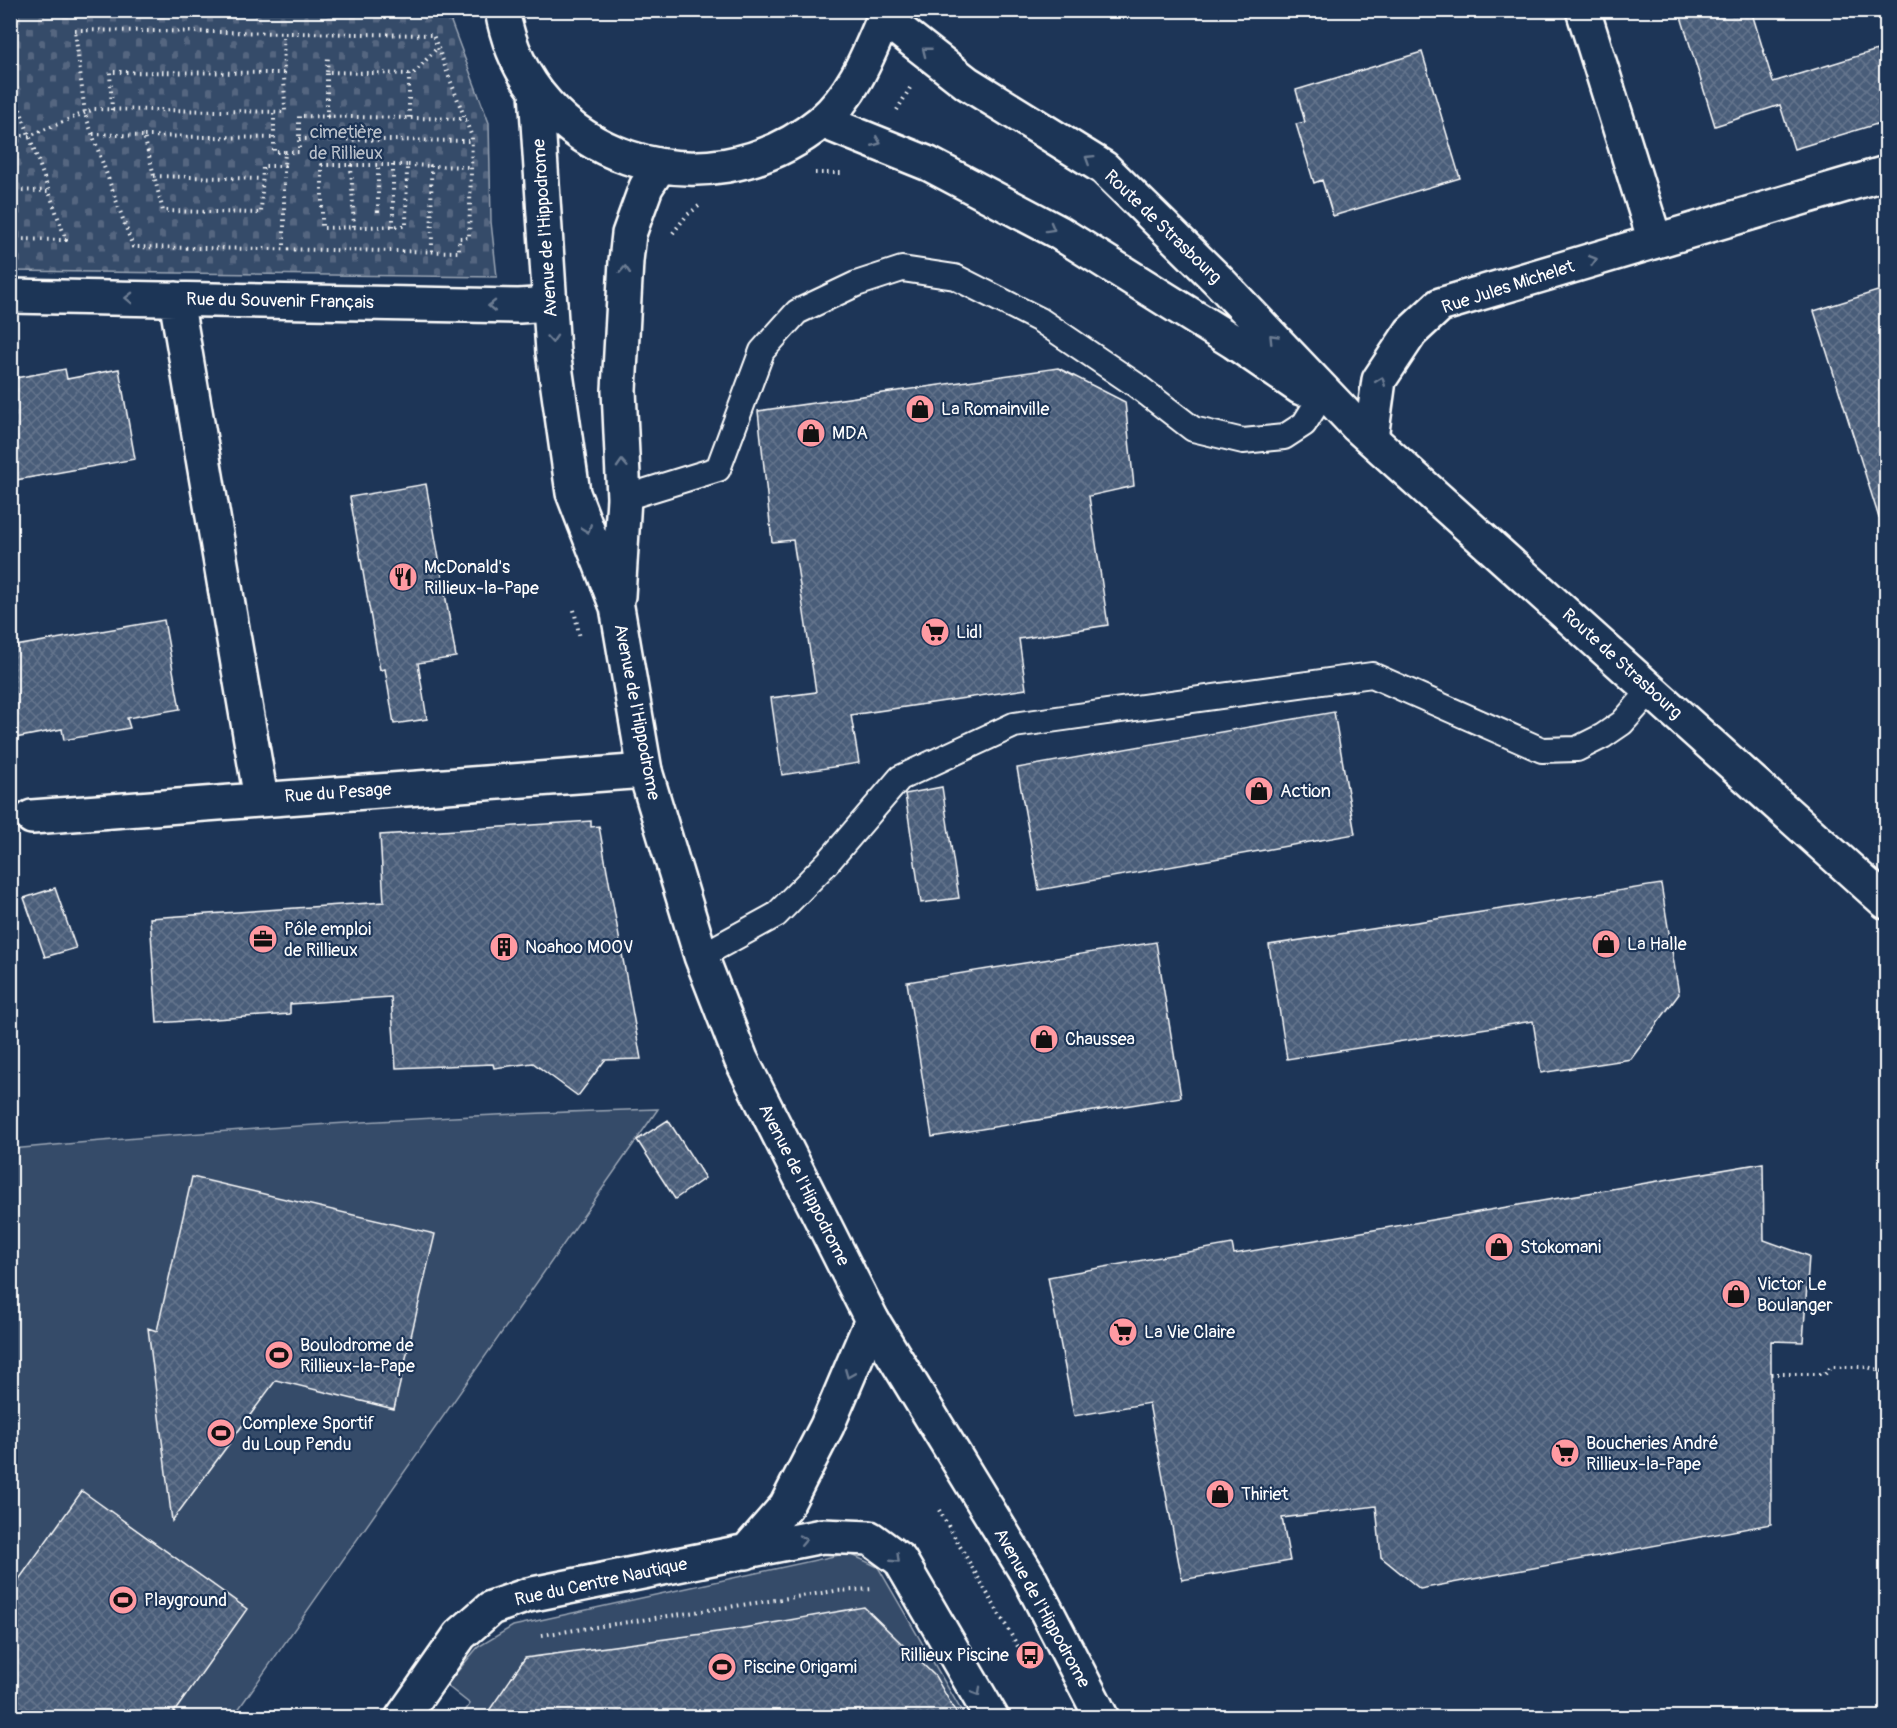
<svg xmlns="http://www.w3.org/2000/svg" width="1897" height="1728" font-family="Pangolin,sans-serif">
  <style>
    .grass { fill: #364b69; stroke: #9aa5b4; stroke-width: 1.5 }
    .cemetery { fill: url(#cemetery-stones); stroke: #9aa5b4; stroke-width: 1.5 }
    .building { fill: url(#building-cross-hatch); stroke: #fff; stroke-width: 1.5 }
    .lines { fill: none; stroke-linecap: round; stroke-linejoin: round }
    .lane-casing { stroke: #fff; stroke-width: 28 }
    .street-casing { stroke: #fff; stroke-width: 38 }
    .secondary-casing { stroke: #fff; stroke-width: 38 }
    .path { stroke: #fff; stroke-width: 4; stroke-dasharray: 1.5 4.5; stroke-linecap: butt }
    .lane { stroke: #1d3557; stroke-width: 24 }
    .street { stroke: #1d3557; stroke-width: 33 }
    .secondary { stroke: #1d3557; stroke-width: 33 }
    .oneway { stroke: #6c7c92 }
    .labels { text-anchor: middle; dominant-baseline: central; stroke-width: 4.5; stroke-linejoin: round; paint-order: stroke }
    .park-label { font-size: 18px; fill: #b9c0ca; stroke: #1d3557 }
    .street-label { font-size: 18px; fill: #fff; stroke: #1d3557 }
    .poi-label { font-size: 18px; fill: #fff; stroke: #1d3557; text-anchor: start }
  </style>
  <defs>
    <pattern id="cemetery-stones" width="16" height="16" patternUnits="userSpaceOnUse" patternTransform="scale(1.5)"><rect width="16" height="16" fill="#364b69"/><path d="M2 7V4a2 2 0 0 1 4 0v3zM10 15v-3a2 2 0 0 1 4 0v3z" fill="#546680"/></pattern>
    <pattern id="building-cross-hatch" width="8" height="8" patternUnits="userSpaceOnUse" patternTransform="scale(1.5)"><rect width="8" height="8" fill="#4a5d79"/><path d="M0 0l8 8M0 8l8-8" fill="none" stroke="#65758d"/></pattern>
  </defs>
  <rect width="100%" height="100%" fill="#1d3557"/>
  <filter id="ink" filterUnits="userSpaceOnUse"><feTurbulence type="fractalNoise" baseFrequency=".0167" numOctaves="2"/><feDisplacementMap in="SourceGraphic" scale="12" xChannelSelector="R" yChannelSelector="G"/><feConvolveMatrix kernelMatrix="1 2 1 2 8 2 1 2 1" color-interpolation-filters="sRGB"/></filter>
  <g filter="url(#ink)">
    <path class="grass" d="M 658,1109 L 233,1717 L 11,1717 L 11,1149 C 226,1129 442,1115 658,1109 Z
      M 848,1553 L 878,1567 L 965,1717 L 461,1717 L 470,1704 L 446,1685 L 478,1647 L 513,1626 Z"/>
    <path class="cemetery" d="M 11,10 L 447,11 L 489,123 L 491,222 L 497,277 L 11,271 Z"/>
    <path class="building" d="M 1679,10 L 1751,10 L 1773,82 L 1887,47 L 1887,121 L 1794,149 L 1780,105 L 1715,126 Z
      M 1422,52 L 1460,178 L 1333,216 L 1322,180 L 1314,183 L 1296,124 L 1305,122 L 1296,90 Z
      M 1887,288 L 1887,516 L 1879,518 L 1814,311 Z
      M 1058,368 L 1125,402 L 1134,486 L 1089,496 L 1108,625 L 1019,639 L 1026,689 L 851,715 L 859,763 L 782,775 L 771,698 L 816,692 L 793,540 L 772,542 L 758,411 Z
      M 65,369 L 67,379 L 119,369 L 135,459 L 10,481 L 10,379 Z
      M 426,484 L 456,657 L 418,663 L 427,719 L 394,724 L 385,669 L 380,670 L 350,497 Z
      M 164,620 L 180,709 L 127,718 L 130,728 L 64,740 L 62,729 L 10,739 L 10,647 Z
      M 1334,712 L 1355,834 L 1039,890 L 1017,768 Z
      M 942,787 L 959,898 L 921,903 L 905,794 Z
      M 591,821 L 591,827 L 599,826 L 641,1059 L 605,1060 L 578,1096 L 533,1063 L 494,1068 L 493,1064 L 396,1068 L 391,997 L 290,1004 L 290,1014 L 157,1023 L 150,918 L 384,902 L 380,835 Z
      M 1661,884 L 1679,994 L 1631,1059 L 1541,1073 L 1533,1021 L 1287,1059 L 1269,945 Z
      M 55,888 L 76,948 L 45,957 L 24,898 Z
      M 1156,942 L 1181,1097 L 932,1137 L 907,982 Z
      M 668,1120 L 705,1178 L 675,1199 L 637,1140 Z
      M 1763,1163 L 1764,1240 L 1809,1256 L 1803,1342 L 1771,1341 L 1771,1524 L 1420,1589 L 1381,1557 L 1376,1506 L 1282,1518 L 1290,1561 L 1182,1580 L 1149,1403 L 1074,1416 L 1048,1277 L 1232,1244 L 1234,1254 Z
      M 192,1177 L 435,1234 L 394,1409 L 276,1380 L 172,1521 L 148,1328 L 157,1331 Z
      M 82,1491 L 247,1609 L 170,1718 L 10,1718 L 10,1592 Z
      M 864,1607 L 935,1676 L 959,1718 L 484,1718 L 525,1658 L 732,1630 Z"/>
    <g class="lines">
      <g class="lane-casing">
        <path id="lane" d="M 624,498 L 718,469 L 762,351 L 797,312 L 856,284 L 902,269 L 955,277 L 1040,320 L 1136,385 L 1193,429 L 1243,441 L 1284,437 L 1304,424 L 1319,400
          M 701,956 L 776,915 L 828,862 L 900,778 L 1014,725 L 1372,675 L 1542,750 L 1577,749 L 1603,736 L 1622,723 L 1651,690"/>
      </g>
      <g class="street-casing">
        <path id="street" d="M 1583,10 L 1655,241
          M 10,296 L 519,306 L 550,304
          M 176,299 L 261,799
          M 1371,438 L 1379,380 L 1411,332 L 1440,305 L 1886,173
          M 32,817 L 645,771
          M 746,1552 L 786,1506 L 827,1426 L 872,1320
          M 402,1718 L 460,1635 L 491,1608 L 528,1595 L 822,1536 L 870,1538 L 900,1560 L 992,1718"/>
      </g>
      <g class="secondary-casing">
        <path id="secondary" d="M 502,10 C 528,160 706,216 821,122 C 853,95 868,56 884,18 L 884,10
          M 884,18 L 967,83 L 1104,168 L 1217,279 L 1357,426 L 1886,902
          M 536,92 L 553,352 L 573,493 L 617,607 L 645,771 L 701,956 L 741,1059 L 872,1320 L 1029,1577 L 1102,1718
          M 822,121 L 929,164 L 1058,232 L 1234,342 L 1301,388
          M 618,596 L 624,498 L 619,390 L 626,261 L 629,234 L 638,209 L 646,187 L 659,167"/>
      </g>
      <path class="path" d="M 75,30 L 433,35 L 472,137 L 469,238 L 459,238 L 459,252 L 133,247 L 85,114 Z
        M 327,72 L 328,57
        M 409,74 L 409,118
        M 10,81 L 66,240 L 10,239
        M 112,110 L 110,72 L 285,73
        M 897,110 L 910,88
        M 274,113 L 274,152 L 285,152 L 284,166
        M 327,117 L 327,72 L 413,74 L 437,48
        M 93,134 L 144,136 L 163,211 L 261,213 L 263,166 L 284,166 L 284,249
        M 10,136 L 29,136 L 94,109 L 285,112 L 283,33
        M 144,136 L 274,138
        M 299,139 L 472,141
        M 285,152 L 299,152 L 299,116 L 466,119
        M 351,165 L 354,228
        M 393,165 L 393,227
        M 407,165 L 322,165 L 322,228 L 406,226 L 407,165 L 431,166
        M 815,173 L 844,173
        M 154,176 L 262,179
        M 10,190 L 48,191
        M 378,212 L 378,165
        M 673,233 L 687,215 L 699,206
        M 432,251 L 431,166 L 471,167
        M 574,610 L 580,638
        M 1771,1374 L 1825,1374 L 1831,1367 L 1867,1367 L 1886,1372
        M 939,1510 L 1024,1657
        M 542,1635 L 835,1591 L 874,1589"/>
      <use href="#lane" class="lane"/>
      <use href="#street" class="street"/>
      <use href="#secondary" class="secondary"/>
    </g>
    <defs><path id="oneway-chevron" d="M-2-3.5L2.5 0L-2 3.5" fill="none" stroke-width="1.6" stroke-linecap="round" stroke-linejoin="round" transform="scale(1.5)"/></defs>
    <g class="oneway">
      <use href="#oneway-chevron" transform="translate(926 51) rotate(-142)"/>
      <use href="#oneway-chevron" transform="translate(877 142) rotate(22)"/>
      <use href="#oneway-chevron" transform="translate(1089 159) rotate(-148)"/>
      <use href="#oneway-chevron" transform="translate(1051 228) rotate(29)"/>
      <use href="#oneway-chevron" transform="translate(1593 260) rotate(-16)"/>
      <use href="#oneway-chevron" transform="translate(625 270) rotate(-87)"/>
      <use href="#oneway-chevron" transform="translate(129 298) rotate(-179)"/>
      <use href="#oneway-chevron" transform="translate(492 306) rotate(-179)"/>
      <use href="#oneway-chevron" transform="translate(1273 338) rotate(-134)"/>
      <use href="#oneway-chevron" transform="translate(552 339) rotate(86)"/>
      <use href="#oneway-chevron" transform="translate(1381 381) rotate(-69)"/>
      <use href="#oneway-chevron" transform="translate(622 464) rotate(-93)"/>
      <use href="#oneway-chevron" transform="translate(587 529) rotate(69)"/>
      <use href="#oneway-chevron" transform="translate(849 1374) rotate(112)"/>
      <use href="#oneway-chevron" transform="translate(803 1540) rotate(-12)"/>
      <use href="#oneway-chevron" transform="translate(896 1559) rotate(44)"/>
      <use href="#oneway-chevron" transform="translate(977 1692) rotate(60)"/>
    </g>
  </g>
  <defs>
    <g id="shop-disc" transform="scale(1.5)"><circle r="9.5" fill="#ff9aa2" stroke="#1d3557"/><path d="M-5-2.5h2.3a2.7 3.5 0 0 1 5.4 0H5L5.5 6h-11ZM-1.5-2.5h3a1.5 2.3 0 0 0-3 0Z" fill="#111"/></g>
    <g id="restaurant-disc" transform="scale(1.5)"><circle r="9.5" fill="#ff9aa2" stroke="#1d3557"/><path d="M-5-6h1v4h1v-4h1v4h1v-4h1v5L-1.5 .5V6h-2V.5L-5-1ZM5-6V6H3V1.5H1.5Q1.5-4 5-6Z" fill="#111"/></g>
    <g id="supermarket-disc" transform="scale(1.5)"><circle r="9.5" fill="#ff9aa2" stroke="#1d3557"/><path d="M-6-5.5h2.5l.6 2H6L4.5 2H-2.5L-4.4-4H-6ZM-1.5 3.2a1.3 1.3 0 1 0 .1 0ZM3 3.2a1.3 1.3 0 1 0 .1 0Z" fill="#111"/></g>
    <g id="office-disc" transform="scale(1.5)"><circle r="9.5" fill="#ff9aa2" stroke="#1d3557"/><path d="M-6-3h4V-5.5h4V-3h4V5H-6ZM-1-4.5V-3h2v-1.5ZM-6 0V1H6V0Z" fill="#111"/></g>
    <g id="building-disc" transform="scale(1.5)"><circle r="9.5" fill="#ff9aa2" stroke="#1d3557"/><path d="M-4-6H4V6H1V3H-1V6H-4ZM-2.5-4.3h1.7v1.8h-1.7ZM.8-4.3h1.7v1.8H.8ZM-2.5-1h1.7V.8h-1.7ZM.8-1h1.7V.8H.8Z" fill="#111"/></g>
    <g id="stadium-disc" transform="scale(1.5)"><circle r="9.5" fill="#ff9aa2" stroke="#1d3557"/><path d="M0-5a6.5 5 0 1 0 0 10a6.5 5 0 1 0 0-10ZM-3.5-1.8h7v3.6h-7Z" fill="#111"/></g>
    <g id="bus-disc" transform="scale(1.5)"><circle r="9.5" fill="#ff9aa2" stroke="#1d3557"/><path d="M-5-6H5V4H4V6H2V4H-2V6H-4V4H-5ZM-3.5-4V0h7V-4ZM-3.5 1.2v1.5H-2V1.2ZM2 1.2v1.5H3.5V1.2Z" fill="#111"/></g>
  </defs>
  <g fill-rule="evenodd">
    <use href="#shop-disc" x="920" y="409"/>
    <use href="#shop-disc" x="811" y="433"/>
    <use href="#restaurant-disc" x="403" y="577"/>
    <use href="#supermarket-disc" x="935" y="632"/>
    <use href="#shop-disc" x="1259" y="791"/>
    <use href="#office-disc" x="263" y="939"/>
    <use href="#shop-disc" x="1606" y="944"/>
    <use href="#building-disc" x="504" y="947"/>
    <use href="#shop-disc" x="1044" y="1039"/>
    <use href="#shop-disc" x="1499" y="1247"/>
    <use href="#shop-disc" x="1736" y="1294"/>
    <use href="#supermarket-disc" x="1123" y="1332"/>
    <use href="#stadium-disc" x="279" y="1355"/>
    <use href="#stadium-disc" x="221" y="1433"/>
    <use href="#supermarket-disc" x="1565" y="1453"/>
    <use href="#shop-disc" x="1220" y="1494"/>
    <use href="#stadium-disc" x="123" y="1600"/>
    <use href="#bus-disc" x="1030" y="1655"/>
    <use href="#stadium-disc" x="722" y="1667"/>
  </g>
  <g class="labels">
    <g class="park-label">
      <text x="346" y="132">cimetière<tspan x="346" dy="21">de Rillieux</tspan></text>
    </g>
    <g class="street-label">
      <text transform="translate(1163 227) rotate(44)">Route de Strasbourg</text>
      <text transform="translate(545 228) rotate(-94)">Avenue de l'Hippodrome</text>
      <text transform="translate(1508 287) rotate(-18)">Rue Jules Michelet</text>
      <text transform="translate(280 301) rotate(1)">Rue du Souvenir Français</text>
      <text transform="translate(1622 664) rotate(42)">Route de Strasbourg</text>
      <text transform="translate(637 712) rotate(79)">Avenue de l'Hippodrome</text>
      <text transform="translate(338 793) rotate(-4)">Rue du Pesage</text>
      <text transform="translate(804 1185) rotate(63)">Avenue de l'Hippodrome</text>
      <text transform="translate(601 1582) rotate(-12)">Rue du Centre Nautique</text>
      <text transform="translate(1042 1608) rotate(61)">Avenue de l'Hippodrome</text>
    </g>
    <g class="poi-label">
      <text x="941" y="409">La Romainville</text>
      <text x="832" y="433">MDA</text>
      <text x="424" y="567">McDonald's<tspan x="424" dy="21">Rillieux-la-Pape</tspan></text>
      <text x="956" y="632">Lidl</text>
      <text x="1280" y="791">Action</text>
      <text x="284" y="929">Pôle emploi<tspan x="284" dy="21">de Rillieux</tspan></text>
      <text x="1627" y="944">La Halle</text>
      <text x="525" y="947">Noahoo MOOV</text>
      <text x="1065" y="1039">Chaussea</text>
      <text x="1520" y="1247">Stokomani</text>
      <text x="1757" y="1284">Victor Le<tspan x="1757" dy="21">Boulanger</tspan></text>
      <text x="1144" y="1332">La Vie Claire</text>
      <text x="300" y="1345">Boulodrome de<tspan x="300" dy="21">Rillieux-la-Pape</tspan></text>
      <text x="242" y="1423">Complexe Sportif<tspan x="242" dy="21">du Loup Pendu</tspan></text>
      <text x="1586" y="1443">Boucheries André<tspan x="1586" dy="21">Rillieux-la-Pape</tspan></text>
      <text x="1241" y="1494">Thiriet</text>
      <text x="144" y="1600">Playground</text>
      <text x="1009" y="1655" text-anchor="end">Rillieux Piscine</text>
      <text x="743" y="1667">Piscine Origami</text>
    </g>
  </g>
  <rect width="1897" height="1728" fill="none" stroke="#1d3557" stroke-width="36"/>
  <rect x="18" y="18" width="1861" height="1692" fill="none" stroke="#fff" stroke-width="2" filter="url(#ink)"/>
</svg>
